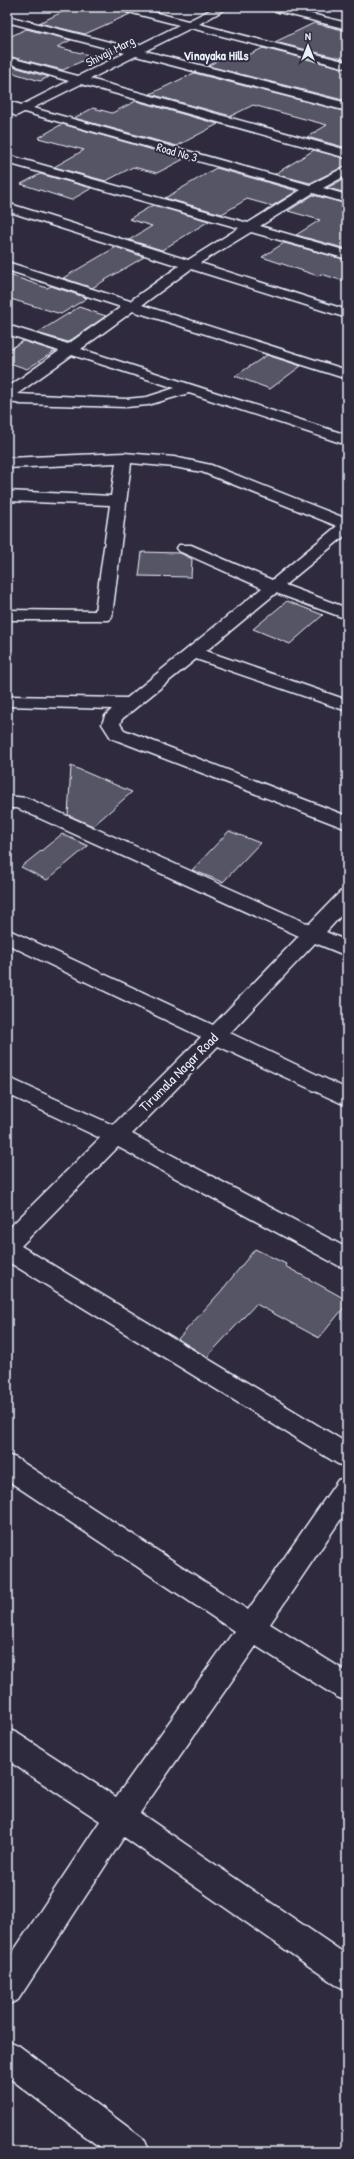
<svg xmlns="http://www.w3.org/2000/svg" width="354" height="2159" font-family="'Patrick Hand',sans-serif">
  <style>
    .building { fill: #575565; stroke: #e8f1f8 }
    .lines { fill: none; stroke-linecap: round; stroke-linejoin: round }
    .minor-casing { stroke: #e8f1f8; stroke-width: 3 }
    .minor { fill: #2f2a3d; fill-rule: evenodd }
    .labels { text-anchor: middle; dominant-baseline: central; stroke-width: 4; stroke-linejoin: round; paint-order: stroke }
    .far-street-label { font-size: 12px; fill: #e8f1f8; stroke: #2f2a3d }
    .far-neighbourhood-label { font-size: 13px; font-weight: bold; fill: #e8f1f8; stroke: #2f2a3d }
    .street-label { font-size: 14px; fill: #e8f1f8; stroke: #2f2a3d }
  </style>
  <rect width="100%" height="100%" fill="#2f2a3d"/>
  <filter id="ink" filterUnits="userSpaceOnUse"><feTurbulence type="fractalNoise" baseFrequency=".025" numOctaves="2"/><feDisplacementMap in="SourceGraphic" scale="8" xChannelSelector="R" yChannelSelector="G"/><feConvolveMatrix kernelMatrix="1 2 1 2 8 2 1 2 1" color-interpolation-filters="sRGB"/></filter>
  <g filter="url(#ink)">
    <path class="building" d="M 73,7 L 115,7 L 117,10 L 130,14 L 85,34 L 39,23 Z
      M 314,23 L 347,31 L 347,60 L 275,42 Z
      M 26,29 L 71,40 L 57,47 L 93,56 L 63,70 L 7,56 L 7,38 Z
      M 263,48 L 347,69 L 347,101 L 208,66 L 229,54 L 244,57 Z
      M 7,65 L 49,77 L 40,81 L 7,71 Z
      M 194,73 L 347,112 L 347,148 L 307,137 L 327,125 L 253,105 L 231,116 L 150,94 Z
      M 136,101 L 218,124 L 177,146 L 74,118 L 93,108 L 112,113 Z
      M 62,124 L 164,153 L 184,159 L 157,173 L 133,167 L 106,181 L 54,167 L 84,150 L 38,138 Z
      M 314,150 L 347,159 L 347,165 L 310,183 L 275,174 Z
      M 216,168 L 263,181 L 297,191 L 272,206 L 247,199 L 222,214 L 165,198 Z
      M 40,174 L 92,188 L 71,200 L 21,184 Z
      M 347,177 L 347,193 L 327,188 Z
      M 313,195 L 347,204 L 347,249 L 296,235 L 320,220 L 288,211 Z
      M 153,205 L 209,221 L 162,250 L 129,240 L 152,226 L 129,219 Z
      M 284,243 L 347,260 L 347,282 L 321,274 L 318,276 L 262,257 Z
      M 116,247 L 144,257 L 92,288 L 63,278 Z
      M 7,274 L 47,288 L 51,286 L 87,298 L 61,314 L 7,298 Z
      M 79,307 L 106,316 L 68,342 L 37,333 Z
      M 23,341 L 55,351 L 27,369 L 7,362 L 7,351 Z
      M 267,355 L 301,366 L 270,389 L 235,376 Z
      M 142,552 L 180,553 L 192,559 L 191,577 L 139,576 Z
      M 287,601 L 323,615 L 290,644 L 253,629 Z
      M 71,766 L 132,792 L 93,826 L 68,815 Z
      M 229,831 L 260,843 L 223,882 L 192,870 Z
      M 62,834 L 88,846 L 47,880 L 21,867 Z
      M 255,1249 L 286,1264 L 285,1266 L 347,1300 L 347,1304 L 319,1338 L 256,1304 L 207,1357 L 178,1339 L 222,1290 Z"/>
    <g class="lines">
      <g class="minor-casing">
        <path id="minor" d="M 116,7 L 134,7 L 188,21 L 216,7 L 229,7 L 199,24 L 347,62 L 347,68 L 191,28 L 145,51 L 347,103 L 347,111 L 136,56 L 90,79 L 347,150 L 347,158 L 81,84 L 33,108 L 310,185 L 347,166 L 347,175 L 323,188 L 347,195 L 347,203 L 313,193 L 260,226 L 347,251 L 347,259 L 251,232 L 200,263 L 347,310 L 347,318 L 191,269 L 142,305 L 347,370 L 347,379 L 133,311 L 81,349 L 347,435 L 347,445 L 189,393 L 148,405 L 126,407 L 20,404 L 7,401 L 7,388 L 59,351 L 7,334 L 7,325 L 68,344 L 121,307 L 7,270 L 7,262 L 130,301 L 179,266 L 7,211 L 7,203 L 188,260 L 239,228 L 7,163 L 7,155 L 248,223 L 301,190 L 24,112 L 16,116 L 12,114 L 10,112 L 13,109 L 7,108 L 7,101 L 22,105 L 69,81 L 7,63 L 7,57 L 78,76 L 125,53 L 7,22 L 7,16 L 133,48 L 179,25 L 117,9 ZM 72,355 L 175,388 L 147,397 L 126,399 L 17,394 Z
          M 266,7 L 284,7 L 347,23 L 347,29 L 267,9 Z
          M 124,453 L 174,457 L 211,465 L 347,519 L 347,534 L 285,585 L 347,608 L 347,619 L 276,593 L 206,651 L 347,700 L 347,711 L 196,659 L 122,719 L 120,724 L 124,730 L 347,816 L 347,829 L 111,738 L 102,724 L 105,716 L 112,709 L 7,706 L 7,696 L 127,698 L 262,588 L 179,551 L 177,548 L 179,545 L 191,545 L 272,580 L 337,526 L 202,472 L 174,467 L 131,463 L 112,616 L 109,620 L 7,620 L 7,610 L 95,611 L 110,505 L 7,501 L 7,491 L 111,496 L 116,463 L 7,468 L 7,458 Z
          M 7,796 L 27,798 L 309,924 L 340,892 L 347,890 L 347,909 L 326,932 L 347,941 L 347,956 L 315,943 L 230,1033 L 347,1089 L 347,1106 L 218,1046 L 132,1134 L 347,1248 L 347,1268 L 339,1266 L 118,1147 L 21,1246 L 347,1443 L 347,1467 L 338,1464 L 7,1261 L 7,1230 L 100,1138 L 7,1094 L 7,1077 L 113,1125 L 201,1037 L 7,944 L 7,929 L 213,1025 L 299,936 L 17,808 L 7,808 Z
          M 7,1455 L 16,1458 L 248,1610 L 338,1480 L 347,1477 L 347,1510 L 270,1624 L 347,1672 L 347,1701 L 337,1697 L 256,1646 L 140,1813 L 347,1955 L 347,1990 L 336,1985 L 124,1837 L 18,2000 L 7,2005 L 7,1961 L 100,1821 L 7,1760 L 7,1729 L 17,1733 L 116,1797 L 234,1631 L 7,1480 Z
          M 7,2040 L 18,2045 L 145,2140 L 150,2152 L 106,2152 L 7,2076 Z"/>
      </g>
      <use href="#minor" class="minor"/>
    </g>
  </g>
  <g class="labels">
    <g class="far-street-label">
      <text transform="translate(110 51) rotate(-27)">Shivaji Marg</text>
      <text transform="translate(177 152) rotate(16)">Road No 3</text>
    </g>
    <g class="far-neighbourhood-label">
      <text x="216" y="55">Vinayaka Hills</text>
    </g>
    <g class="street-label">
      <text transform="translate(178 1072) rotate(-45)">Tirumala Nagar Road</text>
    </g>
  </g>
  <rect width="354" height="2159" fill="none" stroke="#2f2a3d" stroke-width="24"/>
  <rect x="12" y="12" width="330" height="2135" fill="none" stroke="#e8f1f8" stroke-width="1.5" filter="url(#ink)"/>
  <g transform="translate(308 46)" stroke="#2f2a3d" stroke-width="3" paint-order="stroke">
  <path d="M0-3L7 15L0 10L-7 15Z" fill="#e8f1f8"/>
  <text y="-6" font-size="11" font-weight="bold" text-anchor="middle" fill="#e8f1f8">N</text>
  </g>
</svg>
